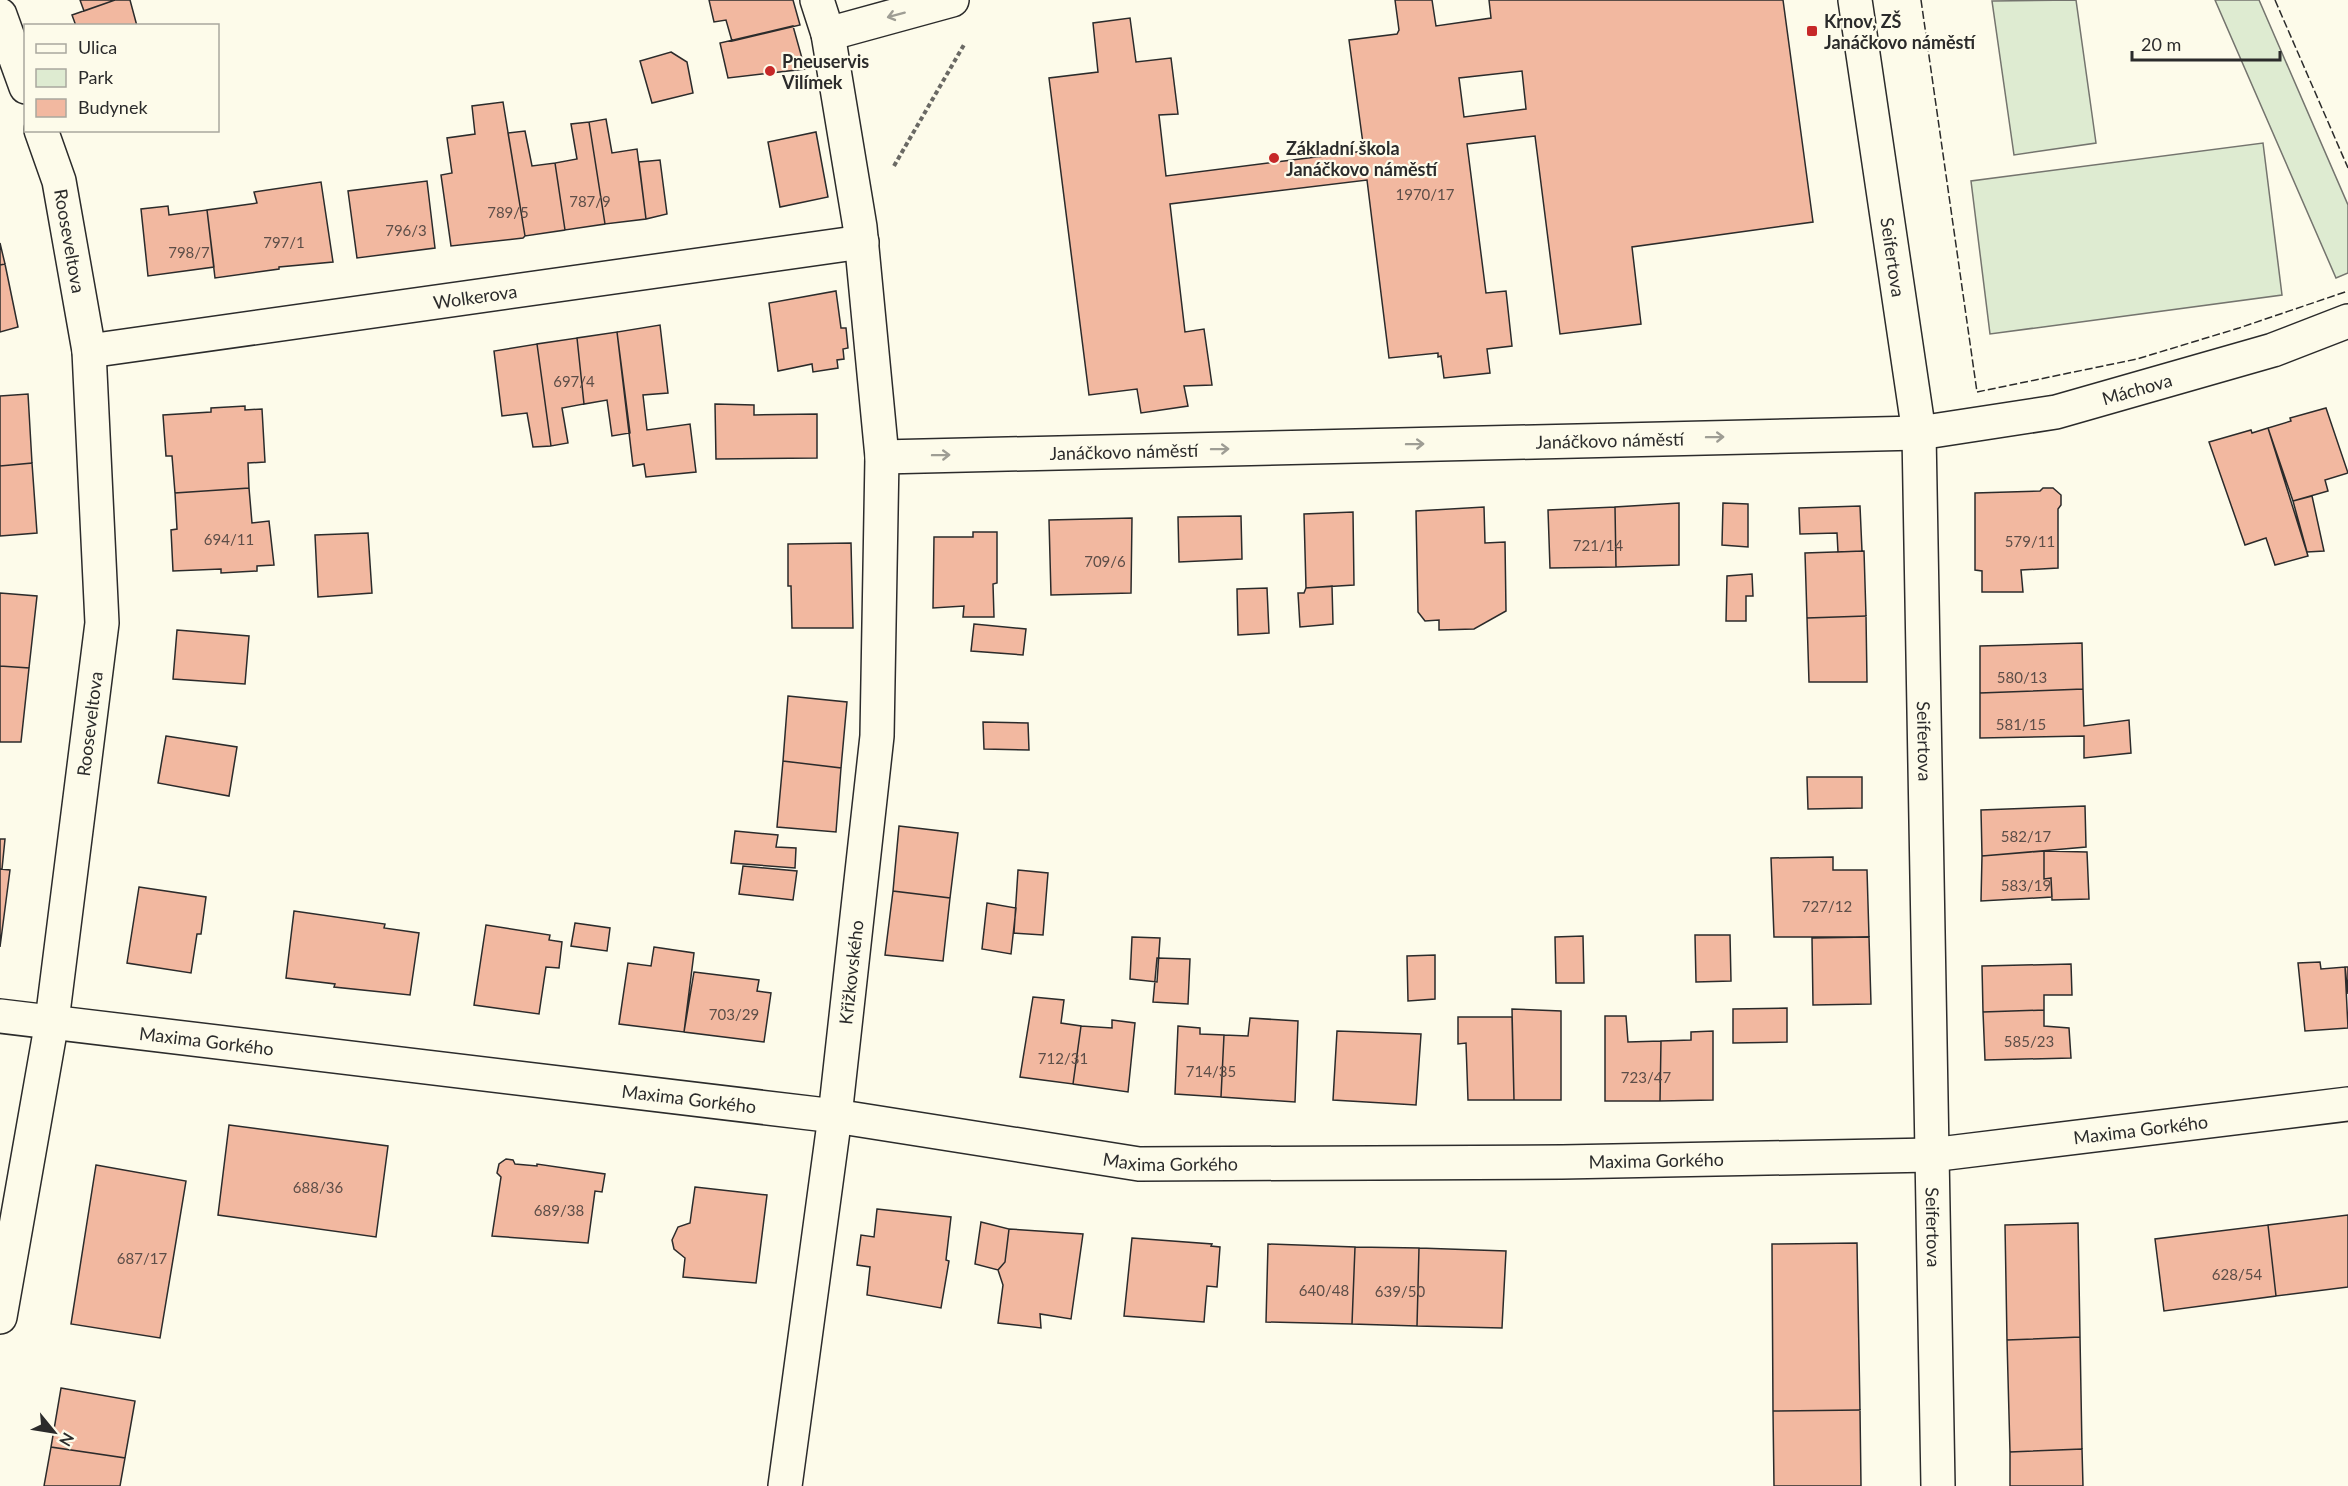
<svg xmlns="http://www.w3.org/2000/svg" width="2348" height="1486" font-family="Lato,sans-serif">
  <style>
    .green { fill: #deebd1; stroke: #74746e; stroke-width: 1.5 }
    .building { fill: #f2b8a0; stroke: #2b2b2b; stroke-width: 1.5; fill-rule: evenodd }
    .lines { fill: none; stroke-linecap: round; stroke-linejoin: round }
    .street-casing { stroke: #2b2b2b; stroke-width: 36 }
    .path { stroke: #6a6964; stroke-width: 4; stroke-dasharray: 4.5 3; stroke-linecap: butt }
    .street { stroke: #fdfbea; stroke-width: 33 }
    .fence { stroke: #2b2b2b; stroke-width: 1.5; stroke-dasharray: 8 3; stroke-linecap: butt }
    .oneway { stroke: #9e9d94 }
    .poi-dot { fill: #c62828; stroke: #fdfbea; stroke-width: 2 }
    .labels { text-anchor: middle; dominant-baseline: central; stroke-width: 4.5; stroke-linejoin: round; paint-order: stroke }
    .number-label { font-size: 15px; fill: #5d4e48 }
    .poi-label { font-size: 18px; font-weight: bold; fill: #2b2b2b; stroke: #fdfbea; text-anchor: start }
    .street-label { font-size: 18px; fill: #2b2b2b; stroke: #fdfbea }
  </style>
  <rect width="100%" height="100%" fill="#fdfbea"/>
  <path class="green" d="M 2076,0 L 2096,143 L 2014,155 L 1992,1 Z
    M 2215,0 L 2259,0 L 2348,205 L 2348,273 L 2336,278 Z
    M 2263,143 L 2282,295 L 1990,334 L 1971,181 Z"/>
  <path class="building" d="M 80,0 L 115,0 L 84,11 Z
    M 115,0 L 130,0 L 137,26 L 76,26 L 72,15 Z
    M 709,0 L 793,0 L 800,25 L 732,41 L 726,20 L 714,22 Z
    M 1395,0 L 1432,0 L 1436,26 L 1491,18 L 1489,0 L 1783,0 L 1813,222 L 1632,247 L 1641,324 L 1560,334 L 1535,136 L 1467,144 L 1486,293 L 1506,291 L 1512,346 L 1487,349 L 1490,373 L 1444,378 L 1441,356 L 1438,357 L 1438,353 L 1389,358 L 1367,180 L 1170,204 L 1185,332 L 1204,329 L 1212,385 L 1184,386 L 1188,406 L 1141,413 L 1137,389 L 1089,395 L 1049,78 L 1098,72 L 1093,23 L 1130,18 L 1136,62 L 1171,58 L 1178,114 L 1159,115 L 1166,176 L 1364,151 L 1349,40 L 1397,34 L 1399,30 ZM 1522,71 L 1526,109 L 1464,117 L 1459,78 Z
    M 793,26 L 805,69 L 728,78 L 720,43 Z
    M 671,52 L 687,62 L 693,93 L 652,103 L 640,61 Z
    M 503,102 L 525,236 L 523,238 L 451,246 L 441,175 L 452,173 L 447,138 L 475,134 L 472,106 Z
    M 606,119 L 612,153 L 637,149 L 646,219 L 605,224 L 589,122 Z
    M 589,122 L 605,224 L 565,230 L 555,163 L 577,159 L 571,124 Z
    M 525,131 L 532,166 L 555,163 L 565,230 L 525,236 L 508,133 Z
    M 816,132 L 828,197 L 780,207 L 768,142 Z
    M 660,160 L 667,214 L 646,219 L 639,162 Z
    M 427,181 L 435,248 L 357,258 L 348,191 Z
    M 321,182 L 333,262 L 279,267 L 279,269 L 215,278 L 207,210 L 257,203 L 254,192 Z
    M 168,206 L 169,215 L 207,210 L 214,267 L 148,276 L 141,209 Z
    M 0,243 L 5,264 L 0,265 Z
    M 5,264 L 18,327 L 0,332 L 0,265 Z
    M 836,291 L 841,328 L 846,328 L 848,348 L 843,349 L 844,359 L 837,360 L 838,368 L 813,372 L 812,364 L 778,371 L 769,303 Z
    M 660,325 L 668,393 L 643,395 L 647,430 L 690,424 L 696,472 L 646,477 L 644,464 L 633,466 L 617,332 Z
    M 617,332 L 630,433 L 612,436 L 607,400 L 584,404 L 577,338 Z
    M 577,338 L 584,404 L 562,408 L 568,443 L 551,446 L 537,344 Z
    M 537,344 L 551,446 L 533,447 L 527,413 L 502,416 L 494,351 Z
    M 28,394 L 32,463 L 0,466 L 0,396 Z
    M 715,404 L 754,405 L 754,415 L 817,414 L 817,458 L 716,459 Z
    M 245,406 L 245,410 L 262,409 L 265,462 L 248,463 L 249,488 L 175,493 L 172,456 L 166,456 L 163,415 L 211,412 L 211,408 Z
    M 2326,408 L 2348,473 L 2325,480 L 2328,491 L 2293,501 L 2268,428 L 2291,421 L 2290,418 Z
    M 2268,428 L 2308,556 L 2275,565 L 2266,538 L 2245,545 L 2209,442 L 2251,430 L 2252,433 Z
    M 32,463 L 37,533 L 0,536 L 0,466 Z
    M 249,488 L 252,523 L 269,521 L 274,565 L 257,566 L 257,571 L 221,573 L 221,569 L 173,571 L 171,530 L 177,529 L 175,493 Z
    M 2043,488 L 2053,488 L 2061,495 L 2061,505 L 2058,509 L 2058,568 L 2021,570 L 2023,592 L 1982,592 L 1982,571 L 1975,570 L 1975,493 L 2040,491 Z
    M 2312,496 L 2324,551 L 2307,552 L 2293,501 Z
    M 1679,503 L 1679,565 L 1616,567 L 1615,507 Z
    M 1723,503 L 1748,504 L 1748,547 L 1722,545 Z
    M 1860,506 L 1862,551 L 1838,552 L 1837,533 L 1800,534 L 1799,508 Z
    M 1484,507 L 1485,543 L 1505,542 L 1506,611 L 1474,629 L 1439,630 L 1439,620 L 1425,621 L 1418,612 L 1416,511 Z
    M 1615,507 L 1616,567 L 1550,568 L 1548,510 Z
    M 1353,512 L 1354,585 L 1306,588 L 1304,514 Z
    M 1241,516 L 1242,559 L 1179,562 L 1178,517 Z
    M 1132,518 L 1131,593 L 1051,595 L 1049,520 Z
    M 973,532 L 997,532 L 997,583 L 993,584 L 994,617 L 963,617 L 964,606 L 933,608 L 934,537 L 973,537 Z
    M 368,533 L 372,593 L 318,597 L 315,535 Z
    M 851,543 L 853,628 L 792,628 L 791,586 L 788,586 L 788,544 Z
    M 1864,551 L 1866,616 L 1807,618 L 1805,553 Z
    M 1752,574 L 1753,596 L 1746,596 L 1746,621 L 1726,621 L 1727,576 Z
    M 1332,586 L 1333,624 L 1300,627 L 1298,593 L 1304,593 L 1306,588 Z
    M 1267,588 L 1269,633 L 1238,635 L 1237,589 Z
    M 0,593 L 37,596 L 29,668 L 0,666 Z
    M 1866,616 L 1867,682 L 1809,682 L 1807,618 Z
    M 974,624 L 1026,629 L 1023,655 L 971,651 Z
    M 177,630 L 249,636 L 245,684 L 173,679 Z
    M 2082,643 L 2083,689 L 1980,693 L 1980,646 Z
    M 0,666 L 29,668 L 21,742 L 0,742 Z
    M 2083,689 L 2084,726 L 2129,720 L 2131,753 L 2084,758 L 2084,736 L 1980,738 L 1980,693 Z
    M 788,696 L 847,702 L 841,768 L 783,761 Z
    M 983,722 L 1028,723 L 1029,750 L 984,749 Z
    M 166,736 L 237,747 L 229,796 L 158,783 Z
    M 783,761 L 841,768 L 836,832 L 777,827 Z
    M 1807,777 L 1862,777 L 1862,808 L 1808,809 Z
    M 2085,806 L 2086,847 L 1982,856 L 1981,810 Z
    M 899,826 L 958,833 L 950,898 L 893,891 Z
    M 735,831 L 778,835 L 776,847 L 796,848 L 795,868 L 731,863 Z
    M 0,839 L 5,839 L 2,869 L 0,869 Z
    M 2044,851 L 2044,879 L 2051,878 L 2052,897 L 1981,901 L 1982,856 Z
    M 2044,851 L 2087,852 L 2089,899 L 2052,900 L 2051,878 L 2044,879 Z
    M 1833,857 L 1833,870 L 1867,870 L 1869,937 L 1774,937 L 1771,858 Z
    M 743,866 L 797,871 L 793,900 L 739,894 Z
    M 0,869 L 10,870 L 0,947 Z
    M 1018,870 L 1048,873 L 1043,935 L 1014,933 Z
    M 139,887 L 206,897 L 201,934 L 197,934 L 191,973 L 127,963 Z
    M 893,891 L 950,898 L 943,961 L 885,955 Z
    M 987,903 L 1016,908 L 1011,954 L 982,949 Z
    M 294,911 L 385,924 L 384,928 L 419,933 L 410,995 L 334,987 L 335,984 L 286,978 Z
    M 575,923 L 610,928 L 607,951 L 571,946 Z
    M 486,925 L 550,935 L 549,940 L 562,942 L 559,968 L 546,967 L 539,1014 L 474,1005 Z
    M 1695,935 L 1730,935 L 1731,981 L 1696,982 Z
    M 1583,936 L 1584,983 L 1556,983 L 1555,937 Z
    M 1132,937 L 1160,938 L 1157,982 L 1130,979 Z
    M 1869,937 L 1871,1004 L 1813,1005 L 1812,938 Z
    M 654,947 L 694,953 L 684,1032 L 619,1024 L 628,963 L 651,966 Z
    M 1435,955 L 1435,999 L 1408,1001 L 1407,956 Z
    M 1157,958 L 1190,959 L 1188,1004 L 1153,1002 Z
    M 2320,962 L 2321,969 L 2345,967 L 2348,1028 L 2305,1031 L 2298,963 Z
    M 2071,964 L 2072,995 L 2044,995 L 2044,1010 L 1983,1012 L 1982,966 Z
    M 2345,967 L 2348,967 L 2348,994 Z
    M 694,972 L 759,980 L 757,991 L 771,993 L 764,1042 L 684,1032 Z
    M 1033,997 L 1064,1000 L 1061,1023 L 1081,1026 L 1073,1084 L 1020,1077 Z
    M 1787,1008 L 1787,1042 L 1733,1043 L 1733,1009 Z
    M 1512,1009 L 1561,1011 L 1561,1100 L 1514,1100 Z
    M 2044,1010 L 2044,1026 L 2069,1028 L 2071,1058 L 1985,1060 L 1983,1012 Z
    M 1605,1016 L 1626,1016 L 1628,1042 L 1661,1041 L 1660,1101 L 1605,1101 Z
    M 1458,1017 L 1512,1017 L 1514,1100 L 1468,1100 L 1466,1043 L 1458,1044 Z
    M 1250,1018 L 1298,1021 L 1295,1102 L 1221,1097 L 1224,1035 L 1248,1036 Z
    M 1112,1020 L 1135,1023 L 1128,1092 L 1073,1084 L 1081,1026 L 1112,1028 Z
    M 1178,1026 L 1200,1028 L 1200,1034 L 1224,1035 L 1221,1097 L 1175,1094 Z
    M 1337,1031 L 1421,1034 L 1416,1105 L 1333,1100 Z
    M 1713,1031 L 1713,1100 L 1660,1101 L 1661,1041 L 1691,1040 L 1691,1032 Z
    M 229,1125 L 388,1146 L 376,1237 L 218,1215 Z
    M 506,1159 L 513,1160 L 515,1164 L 537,1166 L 537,1164 L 605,1174 L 602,1192 L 595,1191 L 588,1243 L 492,1236 L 501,1177 L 497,1173 L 499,1164 Z
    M 96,1165 L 186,1181 L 160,1338 L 71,1324 Z
    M 695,1187 L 767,1195 L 756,1283 L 683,1277 L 685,1258 L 674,1249 L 672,1240 L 678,1227 L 690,1223 Z
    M 877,1209 L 951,1217 L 946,1260 L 949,1261 L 941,1308 L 867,1295 L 870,1267 L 857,1265 L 861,1235 L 874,1237 Z
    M 2348,1215 L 2348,1287 L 2276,1296 L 2268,1225 Z
    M 981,1222 L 1009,1229 L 1005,1262 L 998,1270 L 975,1264 Z
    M 2078,1223 L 2080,1337 L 2007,1340 L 2005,1225 Z
    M 2268,1225 L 2276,1296 L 2164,1311 L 2155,1239 Z
    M 1009,1229 L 1083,1234 L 1071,1319 L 1040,1314 L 1041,1328 L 998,1323 L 1003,1285 L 998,1270 L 1005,1262 Z
    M 1132,1238 L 1212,1244 L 1211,1246 L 1220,1247 L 1217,1287 L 1207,1286 L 1204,1322 L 1124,1316 Z
    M 1857,1243 L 1860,1410 L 1773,1411 L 1772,1244 Z
    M 1268,1244 L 1355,1247 L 1352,1324 L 1266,1322 Z
    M 1355,1247 L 1419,1248 L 1417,1326 L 1352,1324 Z
    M 1419,1248 L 1506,1251 L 1502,1328 L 1417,1326 Z
    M 2080,1337 L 2082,1449 L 2010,1452 L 2007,1340 Z
    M 61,1388 L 135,1401 L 125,1458 L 51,1447 Z
    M 1860,1410 L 1861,1486 L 1774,1486 L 1773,1411 Z
    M 51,1447 L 125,1458 L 120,1486 L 44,1486 Z
    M 2082,1449 L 2083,1486 L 2010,1486 L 2010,1452 Z"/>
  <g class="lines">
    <g class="street-casing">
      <g id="street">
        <path id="s1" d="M 1855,0 L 1919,433 L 1938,1486"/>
        <path d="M 0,15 L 26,87"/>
        <path d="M 828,34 L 952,0"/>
        <path id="s2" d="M 89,351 L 862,242"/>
        <path id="s3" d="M 882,457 L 1919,433 L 2056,412 L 2273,350 L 2348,321"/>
        <path id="s4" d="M 0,1016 L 835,1116 L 1139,1164 L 1562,1162 L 1931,1155 L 2348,1104"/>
        <path id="s5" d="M 0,1317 L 52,1021 L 102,623 L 89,351 L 59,181 L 41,130"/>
        <path id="s6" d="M 785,1486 L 835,1116 L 877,736 L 882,457 L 860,227 L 828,34 L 817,0"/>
      </g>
    </g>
    <path class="path" d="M 894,166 L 965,43"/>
    <use href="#street" class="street"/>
    <path class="fence" d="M 1921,0 L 1977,392 L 2137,359 L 2239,328 L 2348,291
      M 2275,0 L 2348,168"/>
  </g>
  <defs><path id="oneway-shaft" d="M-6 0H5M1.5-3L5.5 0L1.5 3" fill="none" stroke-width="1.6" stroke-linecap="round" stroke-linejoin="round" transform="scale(1.5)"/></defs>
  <g class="oneway">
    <use href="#oneway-shaft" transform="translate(896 15) rotate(165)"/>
    <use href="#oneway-shaft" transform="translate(1715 437) rotate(-1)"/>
    <use href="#oneway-shaft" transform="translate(1415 444) rotate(-1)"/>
    <use href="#oneway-shaft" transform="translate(1220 449) rotate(-1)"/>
    <use href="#oneway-shaft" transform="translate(941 455) rotate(-1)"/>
  </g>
  <g class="poi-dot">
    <rect x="1806" y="25" width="12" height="12" rx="3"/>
    <circle cx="770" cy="71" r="6"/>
    <circle cx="1274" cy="158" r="6"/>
  </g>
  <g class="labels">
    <g class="number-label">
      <text x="1425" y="194">1970/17</text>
      <text x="590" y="201">787/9</text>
      <text x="508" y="212">789/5</text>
      <text x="406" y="230">796/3</text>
      <text x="284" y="242">797/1</text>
      <text x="189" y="252">798/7</text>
      <text x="574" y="381">697/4</text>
      <text x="229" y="539">694/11</text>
      <text x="2030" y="541">579/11</text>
      <text x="1598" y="545">721/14</text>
      <text x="1105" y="561">709/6</text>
      <text x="2022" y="677">580/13</text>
      <text x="2021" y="724">581/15</text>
      <text x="2026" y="836">582/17</text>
      <text x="2026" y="885">583/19</text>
      <text x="1827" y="906">727/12</text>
      <text x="734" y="1014">703/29</text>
      <text x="2029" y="1041">585/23</text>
      <text x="1063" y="1058">712/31</text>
      <text x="1211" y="1071">714/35</text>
      <text x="1646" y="1077">723/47</text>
      <text x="318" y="1187">688/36</text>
      <text x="559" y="1210">689/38</text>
      <text x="142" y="1258">687/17</text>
      <text x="2237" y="1274">628/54</text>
      <text x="1324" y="1290">640/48</text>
      <text x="1400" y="1291">639/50</text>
    </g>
    <g class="poi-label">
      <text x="1824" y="21">Krnov, ZŠ<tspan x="1824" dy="21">Janáčkovo náměstí</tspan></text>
      <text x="782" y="61">Pneuservis<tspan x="782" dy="21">Vilímek</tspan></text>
      <text x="1286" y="148">Základní škola<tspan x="1286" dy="21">Janáčkovo náměstí</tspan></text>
    </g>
    <g class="street-label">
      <text transform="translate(70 241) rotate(80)">Rooseveltova</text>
      <text stroke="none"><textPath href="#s1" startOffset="260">Seifertova</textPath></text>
      <text stroke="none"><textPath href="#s2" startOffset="390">Wolkerova</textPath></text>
      <text stroke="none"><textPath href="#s3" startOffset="1260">Máchova</textPath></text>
      <text stroke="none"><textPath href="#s3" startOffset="728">Janáčkovo náměstí</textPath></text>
      <text stroke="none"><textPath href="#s3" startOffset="242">Janáčkovo náměstí</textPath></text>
      <text stroke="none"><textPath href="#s5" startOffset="600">Rooseveltova</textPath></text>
      <text stroke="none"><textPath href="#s1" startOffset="746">Seifertova</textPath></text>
      <text stroke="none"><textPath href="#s6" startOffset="518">Křižkovského</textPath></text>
      <text stroke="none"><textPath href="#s4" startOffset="208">Maxima Gorkého</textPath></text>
      <text stroke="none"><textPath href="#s4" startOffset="694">Maxima Gorkého</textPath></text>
      <text stroke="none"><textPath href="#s4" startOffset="2152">Maxima Gorkého</textPath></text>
      <text stroke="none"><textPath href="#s4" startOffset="1180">Maxima Gorkého</textPath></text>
      <text stroke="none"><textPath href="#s4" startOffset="1666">Maxima Gorkého</textPath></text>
      <text stroke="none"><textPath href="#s1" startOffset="1232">Seifertova</textPath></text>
    </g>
  </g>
  <rect x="24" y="24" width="195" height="108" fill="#fdfbea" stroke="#a9a89e" stroke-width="1.5"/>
  <rect x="36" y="44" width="30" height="9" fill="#fdfbea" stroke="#a9a89e" stroke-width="1.5"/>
  <text x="78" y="54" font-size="18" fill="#2b2b2b">Ulica</text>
  <rect x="36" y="69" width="30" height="18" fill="#deebd1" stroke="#a9a89e" stroke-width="1.5"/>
  <text x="78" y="84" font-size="18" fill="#2b2b2b">Park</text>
  <rect x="36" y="99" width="30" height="18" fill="#f2b8a0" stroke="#a9a89e" stroke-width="1.5"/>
  <text x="78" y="114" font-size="18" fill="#2b2b2b">Budynek</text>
  <g transform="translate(54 1432) rotate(120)" stroke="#fdfbea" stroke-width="4.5" paint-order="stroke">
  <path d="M0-4.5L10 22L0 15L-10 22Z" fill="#2b2b2b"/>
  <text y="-9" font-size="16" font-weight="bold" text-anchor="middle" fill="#2b2b2b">N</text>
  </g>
  <path d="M2132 51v9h148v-9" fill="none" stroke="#2b2b2b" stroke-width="3"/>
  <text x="2141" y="51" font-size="18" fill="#2b2b2b" stroke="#fdfbea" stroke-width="4.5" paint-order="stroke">20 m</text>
</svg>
